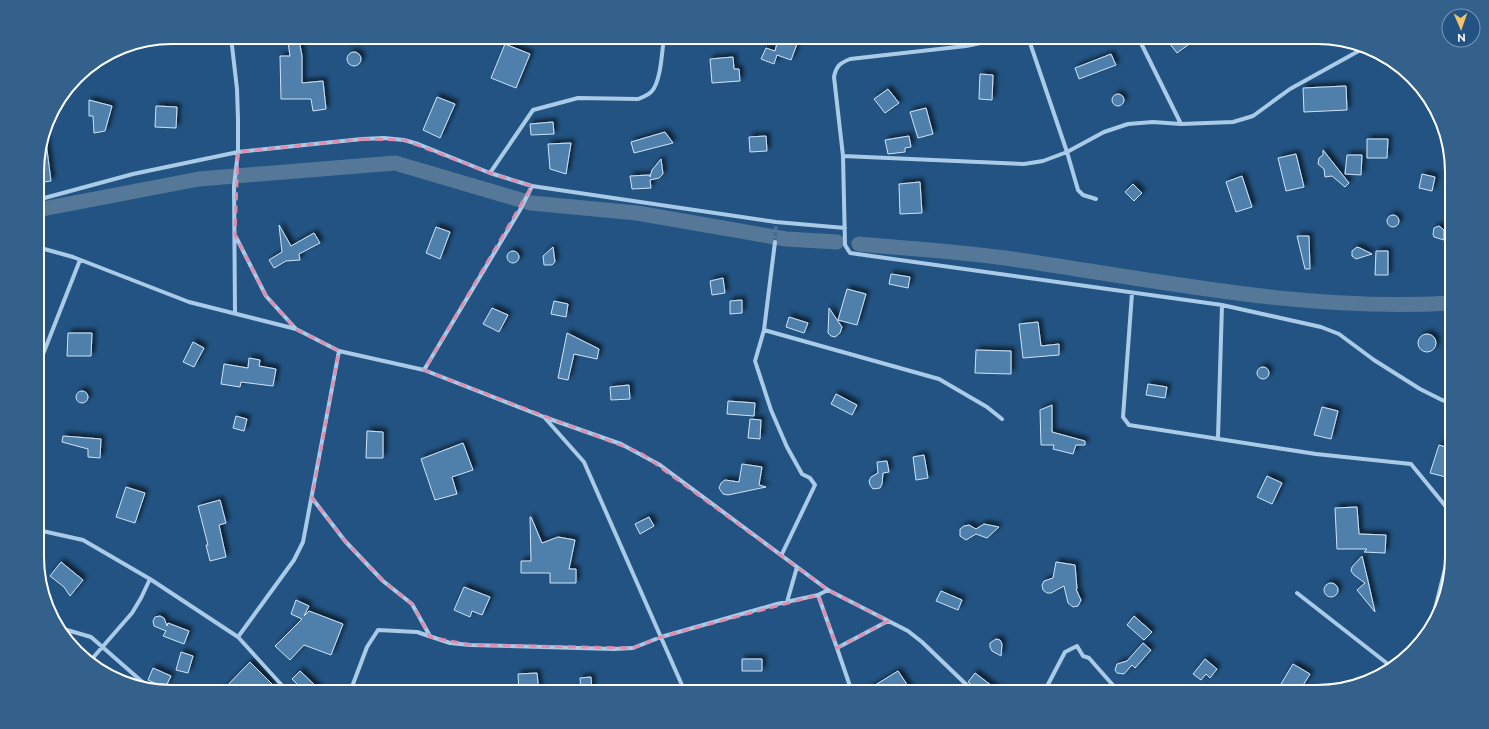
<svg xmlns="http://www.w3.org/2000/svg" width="1489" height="729" font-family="Raleway,sans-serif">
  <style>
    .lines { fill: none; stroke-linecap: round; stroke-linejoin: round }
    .canal { stroke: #557899; stroke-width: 15 }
    .building { fill: #4f80ac; stroke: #cee3f6; filter: url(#shadow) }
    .street-tunnel { stroke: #436d95; stroke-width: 4; stroke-dasharray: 4 2; stroke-linecap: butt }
    .street { stroke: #aacbe8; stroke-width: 4 }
    .marked { fill: none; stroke: #e08cad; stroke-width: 3; stroke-dasharray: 8 5; stroke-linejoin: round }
    .rim { fill: none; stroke: #fff; stroke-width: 2 }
  </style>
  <defs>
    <filter id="shadow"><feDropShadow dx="3.5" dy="-3.5" stdDeviation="2" flood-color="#0009"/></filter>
  </defs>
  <rect width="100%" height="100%" fill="#225382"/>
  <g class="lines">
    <path class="canal" d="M 37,210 L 199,179 L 395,163 L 531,203 L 637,213 L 786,239 L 837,242
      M 859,244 C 912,249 966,252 1019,260 C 1161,281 1307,312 1451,303"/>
  </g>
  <path class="building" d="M 1178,37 L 1199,37 L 1177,53 L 1170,44 Z
    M 778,39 L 797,44 L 791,60 L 777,55 L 774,64 L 761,59 L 766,48 L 775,51 Z
    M 299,40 L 302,56 L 302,83 L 323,81 L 326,109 L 313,111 L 311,99 L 281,99 L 280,56 L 290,56 L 288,42 Z
    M 505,44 L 530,54 L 516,88 L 491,78 Z
    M347 59a7 7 0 1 1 14 0a7 7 0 1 1-14 0Z
    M 1111,54 L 1116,65 L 1079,79 L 1075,68 Z
    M 733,57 L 734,69 L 739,69 L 740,81 L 712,83 L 710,59 Z
    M 980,74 L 993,75 L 992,100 L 979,99 Z
    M 1346,86 L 1347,110 L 1304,112 L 1303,88 Z
    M 888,89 L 899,103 L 885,113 L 874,99 Z
    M1112 100a6 6 0 1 1 12 0a6 6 0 1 1-12 0Z
    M 437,97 L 455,104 L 440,138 L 423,130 Z
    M 89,100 L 112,106 L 105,131 L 94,133 L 93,116 L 89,116 Z
    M 156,106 L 177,107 L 176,128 L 155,127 Z
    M 926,108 L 933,134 L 918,138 L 910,112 Z
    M 553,122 L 554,134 L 531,135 L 530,124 Z
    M 665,132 L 673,143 L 634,153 L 631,142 Z
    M 45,134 L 51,181 L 37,183 L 37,163 Z
    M 766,136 L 767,151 L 750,152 L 749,137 Z
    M 909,136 L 911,147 L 905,148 L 905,152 L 888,154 L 885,140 Z
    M 1367,139 L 1388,139 L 1387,158 L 1367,158 Z
    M 571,143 L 566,174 L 550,169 L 548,144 Z
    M 1323,150 L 1349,183 L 1345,187 L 1332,176 L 1325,177 L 1324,169 L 1318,164 L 1319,158 L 1323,155 Z
    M 1296,154 L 1304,187 L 1286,191 L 1278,158 Z
    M 1347,155 L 1362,155 L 1361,175 L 1345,174 Z
    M 661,159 L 663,174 L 659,178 L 650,180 L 651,188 L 632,189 L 630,176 L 650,175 L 650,177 L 652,170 Z
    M 1422,174 L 1435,177 L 1432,191 L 1419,188 Z
    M 1242,176 L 1252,207 L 1236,212 L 1226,182 Z
    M 920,182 L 922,213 L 900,214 L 899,184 Z
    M 1133,184 L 1142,193 L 1134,201 L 1125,192 Z
    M1387 221a6 6 0 1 1 12 0a6 6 0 1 1-12 0Z
    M 279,225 L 291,246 L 314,233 L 320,243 L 299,254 L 300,260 L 286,261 L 274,268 L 269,260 L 282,252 Z
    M 1439,226 L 1444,230 L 1444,240 L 1434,237 L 1433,234 L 1434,228 Z
    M 436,227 L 450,232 L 440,259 L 426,253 Z
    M 1297,236 L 1309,236 L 1310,269 L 1305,269 Z
    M 553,247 L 555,262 L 552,265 L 544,265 L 543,256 Z
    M 1357,247 L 1360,248 L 1372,254 L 1356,259 L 1352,256 L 1352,251 Z
    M 1376,251 L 1388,251 L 1388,275 L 1375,275 Z
    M507 257a6 6 0 1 1 12 0a6 6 0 1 1-12 0Z
    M 891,274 L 910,277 L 908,288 L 889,284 Z
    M 723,278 L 725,293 L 712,295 L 710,281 Z
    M 847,289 L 866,294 L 857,325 L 838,320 Z
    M 742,300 L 742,313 L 730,314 L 730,301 Z
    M 554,301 L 568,304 L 566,317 L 551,314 Z
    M 492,308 L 508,315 L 499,332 L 483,324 Z
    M 829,308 L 842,327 L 840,333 L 835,337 L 831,336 L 828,333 Z
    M 789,317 L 808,323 L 804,333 L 786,327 Z
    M 1038,322 L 1041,346 L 1059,344 L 1059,355 L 1023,358 L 1019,324 Z
    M 68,333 L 92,333 L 91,356 L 67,356 Z
    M 567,333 L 599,349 L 597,359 L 574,354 L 568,380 L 558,378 Z
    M1418 343a9 9 0 1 1 18 0a9 9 0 1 1-18 0Z
    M 193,342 L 204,348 L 194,367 L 183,362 Z
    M 976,350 L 1011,351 L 1011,374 L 975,373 Z
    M 249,358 L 260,360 L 259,366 L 276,369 L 273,386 L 241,382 L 240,387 L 221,384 L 224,364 L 248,368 Z
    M1257 373a6 6 0 1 1 12 0a6 6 0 1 1-12 0Z
    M 1148,384 L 1167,387 L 1165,398 L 1146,395 Z
    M 629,385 L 630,399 L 611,400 L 610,387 Z
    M76 397a6 6 0 1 1 12 0a6 6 0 1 1-12 0Z
    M 836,394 L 857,405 L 852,415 L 831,404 Z
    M 728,401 L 755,403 L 754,416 L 727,414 Z
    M 1052,405 L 1052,432 L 1085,441 L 1085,445 L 1076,445 L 1073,454 L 1053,449 L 1054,445 L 1041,445 L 1040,410 Z
    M 1322,407 L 1338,411 L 1331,439 L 1314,435 Z
    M 236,416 L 247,419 L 244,431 L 233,428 Z
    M 750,419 L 761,420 L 760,439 L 748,438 Z
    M 367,431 L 383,432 L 383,458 L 366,458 Z
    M 63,436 L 101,439 L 100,458 L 88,457 L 88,449 L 62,442 Z
    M 463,443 L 473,470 L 452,477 L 457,494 L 435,500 L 421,459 Z
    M 1439,445 L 1452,449 L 1452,459 L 1446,477 L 1430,473 Z
    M 924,455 L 928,478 L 916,480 L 913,457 Z
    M 887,461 L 889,472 L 883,473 L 882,484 L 880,488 L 873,489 L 870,485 L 869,481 L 871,477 L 878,473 L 877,462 Z
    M 742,464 L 762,467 L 759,485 L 766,487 L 728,495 L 723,494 L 719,488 L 721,483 L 725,480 L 739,482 Z
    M 1267,476 L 1282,483 L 1272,504 L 1257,497 Z
    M 126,487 L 145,493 L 135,523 L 116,517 Z
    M 220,500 L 226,523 L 219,525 L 226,557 L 210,561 L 206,545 L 208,545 L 198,506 Z
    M 1357,507 L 1359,534 L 1386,535 L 1385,553 L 1364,552 L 1367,549 L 1337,549 L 1335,508 Z
    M 530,517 L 531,517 L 542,543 L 558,537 L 575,540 L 569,569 L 576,569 L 576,583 L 550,583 L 550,573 L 521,573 L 521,561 L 531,561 Z
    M 649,517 L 654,526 L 640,534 L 635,524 Z
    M 984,524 L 999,527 L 987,538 L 976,534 L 966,540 L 960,536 L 960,529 L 964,526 L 969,525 L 976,529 Z
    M 1362,556 L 1368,581 L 1375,612 L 1357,590 L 1365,583 L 1354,575 L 1351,571 L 1352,567 Z
    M 61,562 L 83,580 L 70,596 L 64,587 L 50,576 Z
    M 1056,562 L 1075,565 L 1077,589 L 1076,589 L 1081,600 L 1078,606 L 1073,607 L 1068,603 L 1064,586 L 1051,593 L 1047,593 L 1043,590 L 1042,585 L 1044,581 L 1053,578 Z
    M1324 590a7 7 0 1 1 14 0a7 7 0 1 1-14 0Z
    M 464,587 L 490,597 L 482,615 L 472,611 L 470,617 L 454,610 Z
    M 941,591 L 962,600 L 958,610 L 936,601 Z
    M 296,600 L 309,606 L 304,616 L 309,611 L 343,624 L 331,655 L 304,645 L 290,660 L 275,646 L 302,619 L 291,614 Z
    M 160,616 L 164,618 L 167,626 L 168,623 L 189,631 L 184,644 L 163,636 L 166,631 L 154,626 L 153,621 L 155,617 Z
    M 1134,616 L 1152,632 L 1144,640 L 1127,625 Z
    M 996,639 L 1000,640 L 1002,644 L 1001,656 L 992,651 L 990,647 L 990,643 Z
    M 1143,643 L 1151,650 L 1135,668 L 1132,665 L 1124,674 L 1117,673 L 1115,670 L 1117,664 L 1127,661 Z
    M 181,652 L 193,656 L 188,673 L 176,670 Z
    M 742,659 L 762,659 L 762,671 L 742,671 Z
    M 1205,659 L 1217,669 L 1210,678 L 1206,674 L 1201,680 L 1193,674 Z
    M 250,662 L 273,685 L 266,692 L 221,692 Z
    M 1293,664 L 1310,674 L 1299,692 L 1294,692 L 1281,684 Z
    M 153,668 L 171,676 L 165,688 L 148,680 Z
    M 300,671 L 322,692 L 305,692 L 292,679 Z
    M 898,671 L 912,692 L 864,692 Z
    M 537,673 L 539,692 L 519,692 L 518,674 Z
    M 975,673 L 1000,692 L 981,692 L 972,685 L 968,682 Z
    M 591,677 L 592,692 L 581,692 L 580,678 Z"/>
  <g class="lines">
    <path class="street-tunnel" d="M 775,242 L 776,222"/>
    <path class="street" d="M 231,37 L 237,89 L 238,119 L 238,152 L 234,186 L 235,312
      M 1009,37 L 966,46 L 850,59 C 840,63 836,66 834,77 L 843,156 L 845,245 L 850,253 L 1222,305 L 1321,327 L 1339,334 L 1374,360 L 1420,389 L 1442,400 L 1452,403
      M 1028,37 L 1067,152 L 1078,190 L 1083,195 L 1096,199
      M 1138,37 L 1181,124
      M 1354,46 L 1357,52
      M 843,156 L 1024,164 L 1043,161 L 1067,152 L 1104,132 L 1128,124 L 1153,122 L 1181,124 L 1233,122 L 1253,116 L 1290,89 L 1364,48
      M 490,173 L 533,110 L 578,98 L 638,99 C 643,97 649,95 652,91 C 661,81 662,51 664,37
      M 37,200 L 133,174 L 238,152 L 362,139 L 384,138 L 404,140 L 418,144 L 490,173 L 532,186 L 776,222 L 845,228
      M 236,237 L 266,296 L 296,329
      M 775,242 L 764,330 L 755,361 L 771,410 L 787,447 L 802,474 L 810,478 L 815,485 L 782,554
      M 37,247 L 73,257 L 189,302 L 296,329 L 339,351 L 424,370 L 544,417 L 621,444 L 660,465 L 828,590 L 908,631 L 922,642 L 974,692
      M 1132,293 L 1123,417 L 1129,425 L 1316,454 L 1411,464 L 1452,514
      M 764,330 L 939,379 L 987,407 L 1002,419
      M 38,367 L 80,260
      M 424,370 L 520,210 L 532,186
      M 545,418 L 584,462 L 685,692
      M 1218,437 L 1222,305
      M 312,498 L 345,541 L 383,581 L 412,604 L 430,636
      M 38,530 L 83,540 L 150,579 L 238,637 L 288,692
      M 1297,593 L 1393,668
      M 818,595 L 837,648
      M 787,602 L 797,567
      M 1431,625 L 1452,541
      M 60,628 L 91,637 L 147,686
      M 238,637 L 294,560 L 303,542 L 339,351
      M 91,660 L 132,613 L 141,598 L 150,579
      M 350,692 L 367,647 L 378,630 L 417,632 L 450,643 L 470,645 L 614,649 L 633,648 L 661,637 L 777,604 L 818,595 L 828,590
      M 852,692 L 837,648 L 888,621
      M 1044,692 L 1065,652 L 1077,646 L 1083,656 L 1089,658 L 1119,692"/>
  </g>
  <path class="marked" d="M 362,139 L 404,140 L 490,173 L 532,186 L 424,370 L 641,453 L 828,590 L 888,621 L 837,648 L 818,595 L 661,637 L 633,648 L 470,645 L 430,637 L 412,604 L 383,581 L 345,541 L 312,498 L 339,351 L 296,329 L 266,296 L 235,235 L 238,152 Z"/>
  <path d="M0 0H1489V729H0ZM172 44H1317A128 128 0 0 1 1445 172V557A128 128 0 0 1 1317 685H172A128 128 0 0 1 44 557V172A128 128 0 0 1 172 44Z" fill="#34618c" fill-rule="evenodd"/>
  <path class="rim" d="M172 44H1317A128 128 0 0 1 1445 172V557A128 128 0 0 1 1317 685H172A128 128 0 0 1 44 557V172A128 128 0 0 1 172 44Z"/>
  <g transform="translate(1461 28) rotate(178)"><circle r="19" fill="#225382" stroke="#7a98b4"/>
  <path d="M0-3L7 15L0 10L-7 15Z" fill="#f4c26c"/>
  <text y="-6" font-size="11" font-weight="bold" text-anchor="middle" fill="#ffffff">N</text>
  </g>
</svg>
